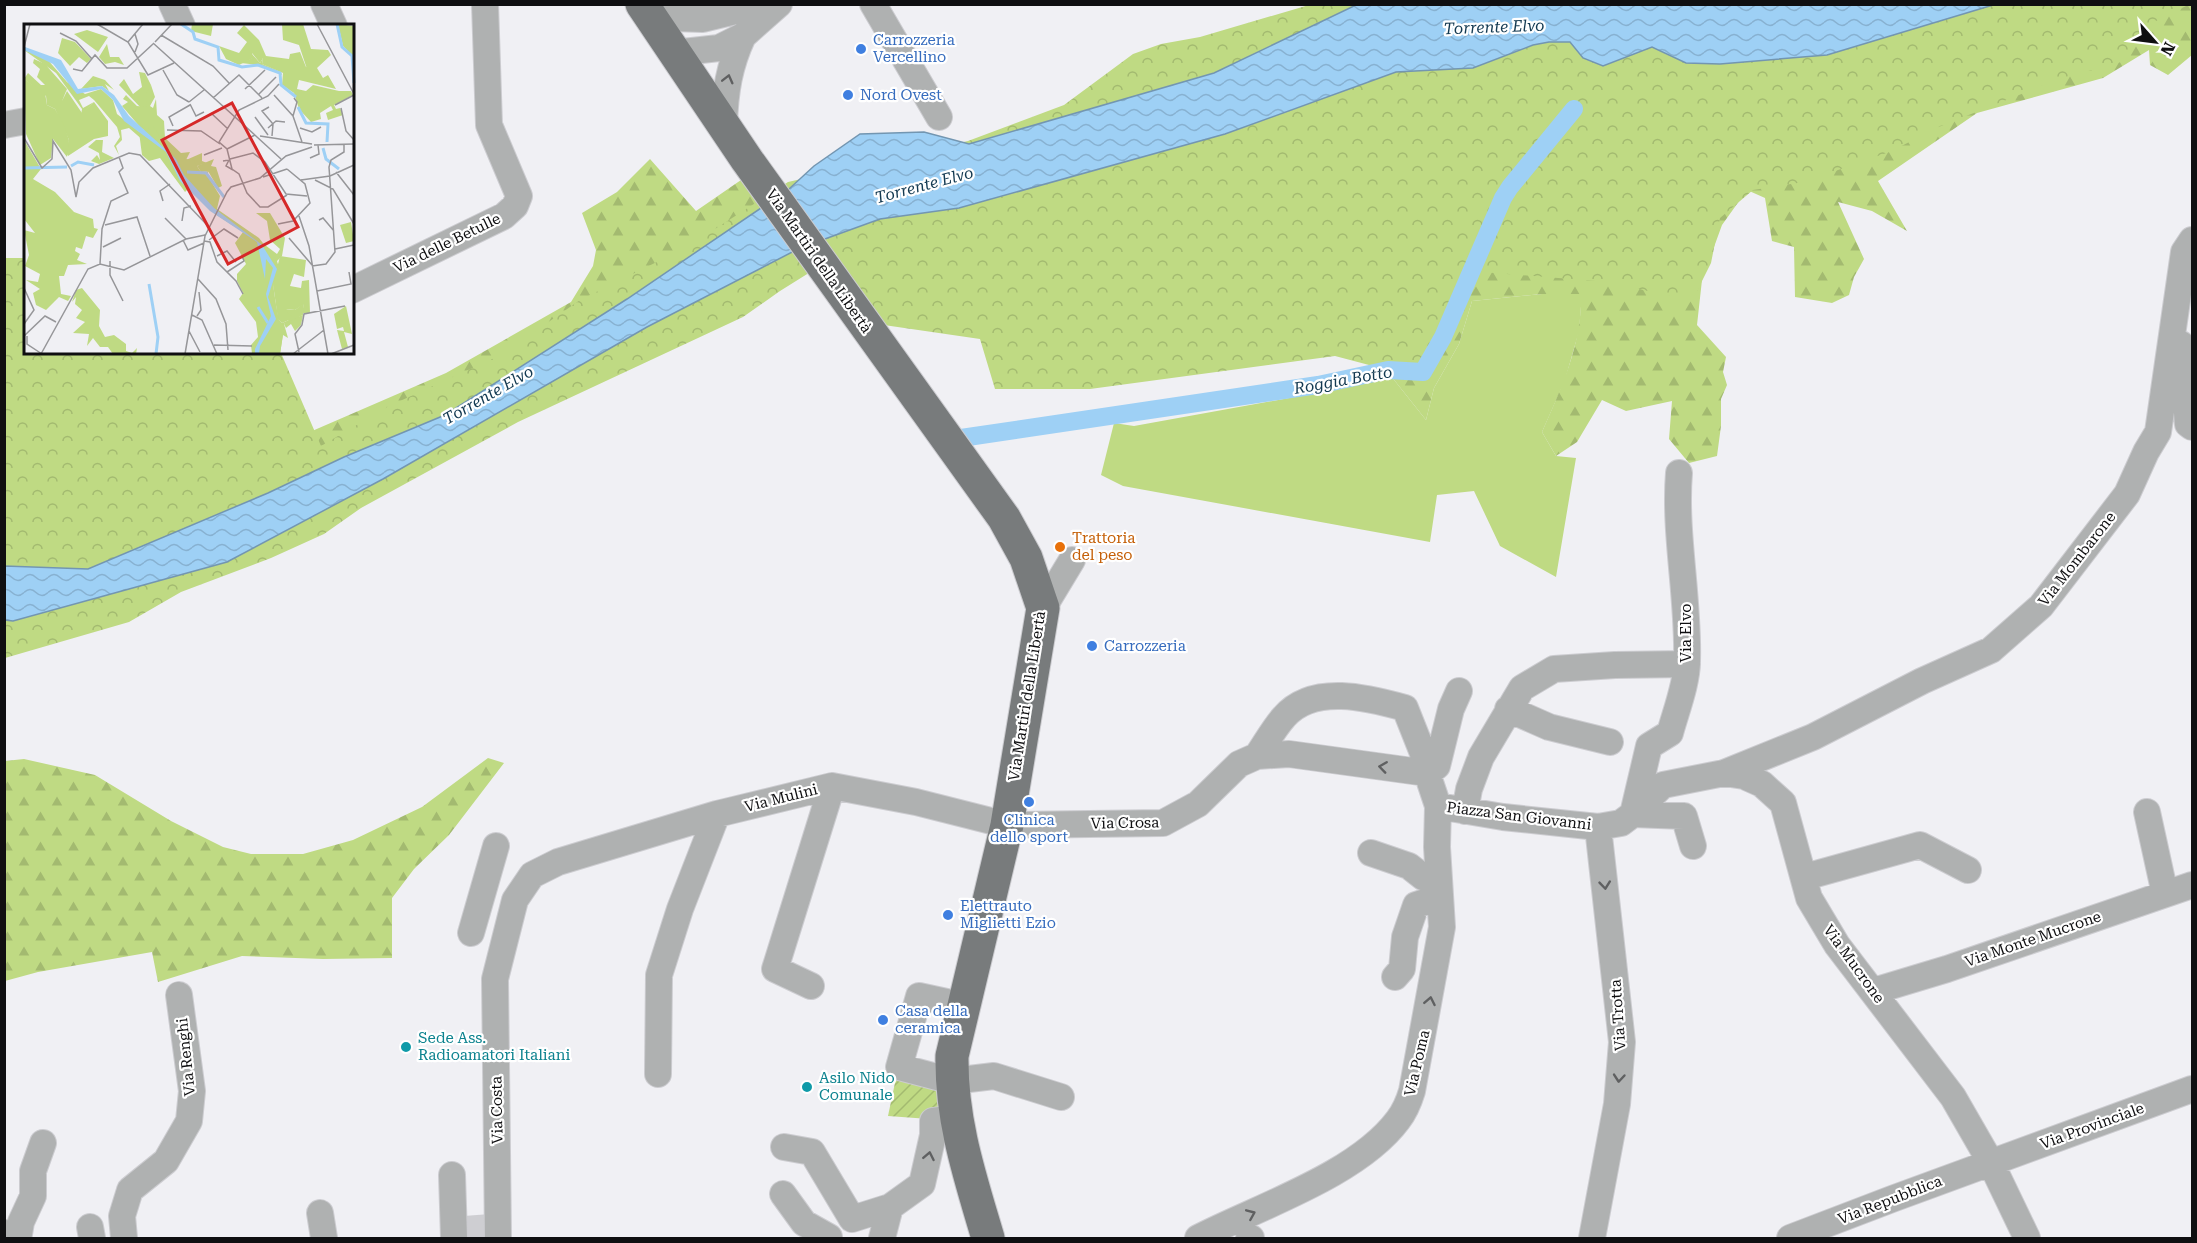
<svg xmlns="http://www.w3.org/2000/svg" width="2197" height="1243" font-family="'Roboto Serif',serif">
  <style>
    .grass { fill: #bfda83 }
    .forest { fill: url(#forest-firs) }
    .park { fill: url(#park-crowns) }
    .garden { fill: url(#garden-furrows) }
    .water { fill: url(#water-waves); stroke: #7396b1; stroke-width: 1.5 }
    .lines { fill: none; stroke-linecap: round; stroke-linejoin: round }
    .canal { stroke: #9ed0f5; stroke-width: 18 }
    .minor-tunnel { stroke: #ceced2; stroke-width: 26; stroke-dasharray: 26 13; stroke-linecap: butt }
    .minor-casing { stroke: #ccccd0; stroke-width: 28 }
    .major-casing { stroke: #ccccd0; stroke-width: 35 }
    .minor { stroke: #afb1b1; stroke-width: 26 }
    .major { stroke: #787b7c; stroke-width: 33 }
    .oneway { stroke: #5f6061 }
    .shop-dot { fill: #3f7fe0; stroke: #fff; stroke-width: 2 }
    .food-dot { fill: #e8710a; stroke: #fff; stroke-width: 2 }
    .culture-dot { fill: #0f9aa8; stroke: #fff; stroke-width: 2 }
    .labels { text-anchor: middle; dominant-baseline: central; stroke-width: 4.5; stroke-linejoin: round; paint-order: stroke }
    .shop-label { font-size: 15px; fill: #366cbe; stroke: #fff; text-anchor: start }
    .street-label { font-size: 15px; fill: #0f0f11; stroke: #fff }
    .food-label { font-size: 15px; fill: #c56008; stroke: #fff; text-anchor: start }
    .culture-label { font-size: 15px; fill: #0d838f; stroke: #fff; text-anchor: start }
    .water-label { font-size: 16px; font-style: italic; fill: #123951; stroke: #fff }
    .inset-river { fill: none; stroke: #9ed0f5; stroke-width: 3 }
    .inset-road { fill: none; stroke: #969699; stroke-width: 1.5 }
    .view { fill: #d62828; fill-opacity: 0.15; stroke: #d62828; stroke-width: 3 }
    .inset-edge { fill: none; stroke: #0f0f11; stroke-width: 3 }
  </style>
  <defs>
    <pattern id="forest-firs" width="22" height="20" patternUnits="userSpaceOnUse" patternTransform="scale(1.5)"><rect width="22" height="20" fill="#bfda83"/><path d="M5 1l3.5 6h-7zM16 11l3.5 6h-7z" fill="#a3ba70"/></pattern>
    <pattern id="park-crowns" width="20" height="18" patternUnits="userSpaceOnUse" patternTransform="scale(1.5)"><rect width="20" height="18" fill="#bfda83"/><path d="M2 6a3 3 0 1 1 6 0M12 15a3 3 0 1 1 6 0" fill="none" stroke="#a3ba70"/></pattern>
    <pattern id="garden-furrows" width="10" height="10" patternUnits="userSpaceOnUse" patternTransform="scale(1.5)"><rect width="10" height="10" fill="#bfda83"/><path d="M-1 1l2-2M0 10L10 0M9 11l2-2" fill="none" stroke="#a3ba70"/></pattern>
    <pattern id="water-waves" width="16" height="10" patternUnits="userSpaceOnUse" patternTransform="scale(1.5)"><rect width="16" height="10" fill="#9ed0f5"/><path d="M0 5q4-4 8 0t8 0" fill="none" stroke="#87b1d1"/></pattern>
  </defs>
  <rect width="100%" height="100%" fill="#f0f0f4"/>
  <path class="grass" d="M 1542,294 L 1582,294 L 1579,331 L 1565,380 L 1542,432 L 1556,456 L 1576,458 L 1556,577 L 1500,546 L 1474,491 L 1437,495 L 1430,542 L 1123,486 L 1101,475 L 1114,423 L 1134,426 L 1322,392 L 1391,376 L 1426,420 L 1434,388 L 1459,344 L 1472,301 Z"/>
  <path class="forest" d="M 1993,5 L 2192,5 L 2192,55 L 2168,75 L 2150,65 L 2149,50 L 2103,78 L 1977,113 L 1878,181 L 1907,231 L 1872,211 L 1838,202 L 1864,259 L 1854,277 L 1849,295 L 1832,303 L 1795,297 L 1794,247 L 1772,241 L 1765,198 L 1747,190 L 1722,225 L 1702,280 L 1697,325 L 1726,357 L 1723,372 L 1727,385 L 1721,399 L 1721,426 L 1717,456 L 1689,463 L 1669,439 L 1672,401 L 1626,411 L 1602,400 L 1577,442 L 1556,456 L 1542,432 C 1562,387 1582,344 1581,294 L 1542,294 L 1472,301 L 1459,344 L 1434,388 L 1426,420 L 1391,376 L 1425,375 L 1446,337 L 1494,228 Z
    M 650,159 L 696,211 L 741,180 L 763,207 L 426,422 L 5,519 L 259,454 L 446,373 L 571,302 L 593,266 L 596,250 L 582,213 L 617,192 Z
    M 488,758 L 504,763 L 449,835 L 414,869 L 392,898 L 392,958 L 323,959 L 242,956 L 158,982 L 152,952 L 38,972 L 5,981 L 5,761 L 24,759 L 95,775 L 171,821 L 223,847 L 251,854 L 303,854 L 353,840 L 422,807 Z"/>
  <path class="park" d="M 1309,5 L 2188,5 L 2146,26 L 2121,62 L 2059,79 L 1936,128 L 1892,151 L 1804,182 L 1753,190 L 1720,218 L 1711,263 L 1692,301 L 1608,282 L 1469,271 L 1423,366 L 1388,370 L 1335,356 L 1090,389 L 995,389 L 980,339 L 877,324 L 836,256 L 780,291 L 743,317 L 518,422 L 361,508 L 324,534 L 271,558 L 181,592 L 129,622 L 5,658 L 4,258 L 25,258 L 26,352 L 281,353 L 321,446 L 389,406 L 501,355 L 580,300 L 687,247 L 788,182 L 968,141 L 1064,105 L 1133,54 L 1161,44 L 1200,37 Z"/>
  <path class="garden" d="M 896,1078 L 941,1088 L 944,1117 L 929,1119 L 888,1116 Z"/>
  <path class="water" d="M 1356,5 L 1993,5 L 1827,55 L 1720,64 L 1686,63 L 1652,47 L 1603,66 L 1583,58 L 1570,42 L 1549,42 L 1533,45 L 1473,68 L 1396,72 L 1225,134 L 959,208 L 880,219 L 800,248 L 647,327 L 383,479 L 227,562 L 13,621 L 5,620 L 5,566 L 88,569 L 268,493 L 344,457 L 445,415 L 627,299 L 789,189 L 814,166 L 860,134 L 924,132 L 969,144 L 1214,73 Z"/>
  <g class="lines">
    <path class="canal" d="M 961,438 L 1318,385 L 1388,370 L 1423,372 L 1443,337 L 1503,198 L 1510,187 L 1574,109"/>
    <path class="minor-tunnel" d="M 465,1229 L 491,1227"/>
    <g class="minor-casing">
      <path id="minor" d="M 172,4 L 182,26
        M 324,4 L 334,26
        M 651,4 L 673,18 L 703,19 L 764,4
        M 873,4 L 939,117
        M 674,53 L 719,48 L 743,36 L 779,4
        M 4,125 L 26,121
        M 724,125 C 725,92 729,66 743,36
        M 352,290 L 504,216 L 515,206 L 519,196 L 489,125 L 485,4
        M 2181,344 L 2188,424 L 2192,427
        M 1043,608 L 1072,560
        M 1508,709 L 1549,727 L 1610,742
        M 1257,756 C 1266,743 1274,728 1284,717 C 1313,683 1369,698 1405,708 L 1426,761 L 1427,773
        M 1427,773 L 1437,766 L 1451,709 L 1459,691
        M 1724,773 L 1813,737 L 1922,681 L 1991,650 L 2041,606 L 2127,494 L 2146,452 L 2158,432 L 2184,252 L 2192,240
        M 1438,806 L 1503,817 L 1598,827 L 1621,823 L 1633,814 L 1663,785 L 1724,773 L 1744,776 L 1762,784 L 1783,803 L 1809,898 L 1837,945 L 1953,1097 L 1991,1163 L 2027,1238
        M 1465,811 L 1469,789 L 1481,757 L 1522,688 L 1554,669 L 1615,665 L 1687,664
        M 2147,812 L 2165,894
        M 1633,814 L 1649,746 L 1670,733 C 1676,711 1687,683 1687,661 C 1689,599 1674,533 1679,473
        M 1633,814 L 1684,816 L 1693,846
        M 1371,853 L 1409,866 L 1423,877 L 1439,882
        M 1805,877 L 1920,845 L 1968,870
        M 471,933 L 496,846
        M 1395,977 L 1402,969 L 1405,937 L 1416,905 L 1440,897
        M 811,986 L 775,969 L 832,786
        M 1874,991 L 1947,969 L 2192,885
        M 965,1006 L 919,996 L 899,1067 L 952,1081 L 994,1076 L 1061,1097
        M 658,1074 L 659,975 L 680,909 L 717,814
        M 784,1147 L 812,1152 L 852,1219 L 890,1207
        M 452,1175 L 454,1238
        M 783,1194 L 804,1223 L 829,1237
        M 320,1213 L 324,1238
        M 90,1227 L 92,1238
        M 4,1233 L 19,1234 L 21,1222 L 33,1196 L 33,1171 L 43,1143
        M 124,1238 L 122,1216 L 130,1190 L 166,1161 L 189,1121 L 192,1091 L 179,995
        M 498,1238 L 495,979 L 515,900 L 532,875 L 558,862 L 717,814 L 832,786 L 916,802 L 1007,825 L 1163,823 L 1198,804 L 1239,764 L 1257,756 L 1289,754 L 1427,773 L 1438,806 L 1437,847 L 1442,927 L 1412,1091 C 1409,1101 1405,1111 1398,1120 C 1357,1175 1258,1207 1198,1238
        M 882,1238 L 890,1207 L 922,1184 L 933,1135 L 933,1121 L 955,1118
        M 1249,1238 L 1251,1238
        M 1592,1238 L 1617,1104 L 1622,1042 L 1598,827
        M 1790,1238 L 1892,1199 L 2192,1089"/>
    </g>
    <g class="major-casing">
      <path id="major" d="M 642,4 L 747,160 L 1004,518 L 1026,558 L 1043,608 L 1007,825 L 952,1056 C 951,1121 970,1177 988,1238"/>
    </g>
    <use href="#minor" class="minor"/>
    <use href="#major" class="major"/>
  </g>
  <defs><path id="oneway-chevron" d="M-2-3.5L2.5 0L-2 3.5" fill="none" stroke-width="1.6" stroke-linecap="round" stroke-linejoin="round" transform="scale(1.5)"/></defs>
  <g class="oneway">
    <use href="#oneway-chevron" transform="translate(728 79) rotate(-76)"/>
    <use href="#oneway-chevron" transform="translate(1383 767) rotate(-172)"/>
    <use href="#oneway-chevron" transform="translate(1605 885) rotate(84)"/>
    <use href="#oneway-chevron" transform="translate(1430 1001) rotate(-79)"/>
    <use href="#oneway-chevron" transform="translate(1619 1078) rotate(95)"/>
    <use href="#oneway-chevron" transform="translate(929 1156) rotate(-79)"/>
    <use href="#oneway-chevron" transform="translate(1251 1214) rotate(-23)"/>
  </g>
  <g class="shop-dot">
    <circle cx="861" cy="49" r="6"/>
    <circle cx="848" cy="95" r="6"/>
    <circle cx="1092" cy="646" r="6"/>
    <circle cx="1029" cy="802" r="6"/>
    <circle cx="948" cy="915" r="6"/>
    <circle cx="883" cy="1020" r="6"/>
  </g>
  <circle class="food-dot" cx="1060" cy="547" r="6"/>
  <g class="culture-dot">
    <circle cx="406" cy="1047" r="6"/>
    <circle cx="807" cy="1087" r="6"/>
  </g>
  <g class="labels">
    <g class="shop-label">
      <text x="873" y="40">Carrozzeria<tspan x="873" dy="17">Vercellino</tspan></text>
      <text x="860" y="95">Nord Ovest</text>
      <text x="1104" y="646">Carrozzeria</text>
      <text x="1029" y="820" text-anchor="middle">Clinica<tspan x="1029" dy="17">dello sport</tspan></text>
      <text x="960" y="906">Elettrauto<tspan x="960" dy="17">Miglietti Ezio</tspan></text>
      <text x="895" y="1011">Casa della<tspan x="895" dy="17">ceramica</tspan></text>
    </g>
    <g class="street-label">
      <text transform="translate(447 243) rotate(-26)">Via delle Betulle</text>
      <text transform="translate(819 261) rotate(55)">Via Martiri della Libertà</text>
      <text transform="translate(2077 559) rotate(-52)">Via Mombarone</text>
      <text transform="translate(1686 633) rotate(-90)">Via Elvo</text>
      <text transform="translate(1027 696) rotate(-81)">Via Martiri della Libertà</text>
      <text transform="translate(781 798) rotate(-14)">Via Mulini</text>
      <text transform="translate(1519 816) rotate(7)">Piazza San Giovanni</text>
      <text transform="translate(1125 823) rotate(-1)">Via Crosa</text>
      <text transform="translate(2033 939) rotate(-19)">Via Monte Mucrone</text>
      <text transform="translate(1854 964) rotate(54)">Via Mucrone</text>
      <text transform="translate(1618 1015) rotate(-94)">Via Trotta</text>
      <text transform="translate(186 1057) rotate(-96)">Via Renghi</text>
      <text transform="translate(1417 1063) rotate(-77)">Via Poma</text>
      <text transform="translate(497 1110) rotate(-91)">Via Costa</text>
      <text transform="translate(2092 1126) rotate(-20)">Via Provinciale</text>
      <text transform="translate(1890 1200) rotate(-21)">Via Repubblica</text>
    </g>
    <g class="food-label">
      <text x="1072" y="538">Trattoria<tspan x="1072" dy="17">del peso</tspan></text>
    </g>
    <g class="culture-label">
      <text x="418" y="1038">Sede Ass.<tspan x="418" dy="17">Radioamatori Italiani</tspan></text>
      <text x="819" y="1078">Asilo Nido<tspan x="819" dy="17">Comunale</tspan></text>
    </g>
    <g class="water-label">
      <text transform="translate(1494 27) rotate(-2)">Torrente Elvo</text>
      <text transform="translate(924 185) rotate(-15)">Torrente Elvo</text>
      <text transform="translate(1343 380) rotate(-10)">Roggia Botto</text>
      <text transform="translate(488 395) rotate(-30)">Torrente Elvo</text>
    </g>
  </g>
  <g transform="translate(24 24)">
    <rect width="330" height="330" fill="#f0f0f4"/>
    <path d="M 168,0 L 189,0 L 187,12 L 167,7 ZM 220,1 L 235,16 L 242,32 L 265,35 L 266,30 L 276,28 L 282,43 L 293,44 L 299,54 L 304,51 L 312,65 L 275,56 L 273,65 L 282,67 L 289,61 L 315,67 L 327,67 L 329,71 L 310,81 L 312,85 L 316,84 L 319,91 L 304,96 L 302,89 L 309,86 L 307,82 L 296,89 L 297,95 L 287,98 L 275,85 L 270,69 L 258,61 L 259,49 L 238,40 L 239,34 L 236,39 L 228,29 L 229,34 L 215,41 L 202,35 L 195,22 L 215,29 L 223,18 L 213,9 ZM 10,35 L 21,40 L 43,65 L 38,77 L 43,67 L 58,89 L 70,78 L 84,97 L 84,112 L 70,115 L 44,132 L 41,127 L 45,116 L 31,85 L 23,81 L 22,72 L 0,55 L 4,49 L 17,61 L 21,61 L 13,53 L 16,45 L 9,39 ZM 115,48 L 121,49 L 127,61 L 123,83 L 118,85 L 95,61 L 100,55 L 109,70 L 118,63 ZM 72,116 L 79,116 L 78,128 L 90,134 L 75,140 L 67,137 L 73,131 L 76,136 L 75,129 L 64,123 ZM 190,135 L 187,142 L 192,143 L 198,162 L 194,164 L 184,147 L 177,148 L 173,142 ZM 327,198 L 330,217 L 322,219 L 316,201 ZM 256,232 L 282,236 L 280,253 L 270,250 L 266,262 L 277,264 L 278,257 L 285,256 L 286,289 L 278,289 L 280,280 L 271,286 L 262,285 L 270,294 L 279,291 L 277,301 L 271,307 L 267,300 L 262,304 L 260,300 L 265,296 L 258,299 L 254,295 L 249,260 ZM 322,282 L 328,310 L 320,308 L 324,323 L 318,325 L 313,306 L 320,307 L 319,303 L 313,305 L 310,290 Z" fill="#bfda83"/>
    <path d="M 258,0 L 279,0 L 287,25 L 304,26 L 307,31 L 293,44 L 283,45 L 275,21 L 259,16 ZM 314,0 L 330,2 L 330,54 L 329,32 L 319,22 ZM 63,6 L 84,13 L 74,28 L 50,10 ZM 38,14 L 51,18 L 67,35 L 63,39 L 55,33 L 46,42 L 34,29 ZM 83,20 L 86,33 L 95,33 L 100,41 L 91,38 L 81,40 L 75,33 ZM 0,26 L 23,35 L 43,58 L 61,70 L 77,65 L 89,76 L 93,90 L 122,113 L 144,138 L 105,104 L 97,106 L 98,116 L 92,122 L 95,131 L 90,122 L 96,113 L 93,103 L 70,76 L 65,72 L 55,76 L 59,84 L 70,78 L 57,91 L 58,85 L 32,49 ZM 227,29 L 236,39 L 239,34 L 238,40 L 257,48 L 258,51 L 234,41 L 217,39 L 228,34 ZM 69,52 L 81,56 L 90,66 L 81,60 L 85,67 L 78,62 L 57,65 ZM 0,55 L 21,69 L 23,81 L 31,85 L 39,99 L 45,116 L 43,133 L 29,115 L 27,134 L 16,141 L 2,110 ZM 127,61 L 131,73 L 126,82 L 129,84 L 132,75 L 133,91 L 140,97 L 141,114 L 157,129 L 166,128 L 162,136 L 178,129 L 178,137 L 183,139 L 173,142 L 177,148 L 185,147 L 183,150 L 172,149 L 116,103 L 98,82 L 104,78 L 99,75 L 102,71 L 113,82 L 123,83 L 122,70 ZM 0,116 L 17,145 L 9,155 L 31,168 L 50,188 L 69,195 L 70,204 L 74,205 L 69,214 L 62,212 L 58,225 L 52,223 L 51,227 L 56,230 L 53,236 L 63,240 L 44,241 L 40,252 L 35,252 L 37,270 L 47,272 L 44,277 L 35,273 L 22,286 L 12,281 L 9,269 L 16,265 L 2,256 L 14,258 L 16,250 L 1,242 L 5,231 L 0,206 L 11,209 L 0,195 ZM 232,189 L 246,189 L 261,214 L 258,232 L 253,237 L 256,247 L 249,260 L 254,295 L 258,299 L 265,296 L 268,293 L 261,285 L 271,286 L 280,279 L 279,291 L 260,300 L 264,314 L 259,311 L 256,330 L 236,330 L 233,215 L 253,230 L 256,225 L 246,216 L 243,197 ZM 58,264 L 76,286 L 75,302 L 81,313 L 90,311 L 102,320 L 102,327 L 108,329 L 113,324 L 112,330 L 89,330 L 84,323 L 76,323 L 69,314 L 63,322 L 65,310 L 49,309 L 61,298 L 52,294 L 58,286 L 51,280 L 52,273 L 48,278 L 52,266 Z" fill="#bfda83"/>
    <path d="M 129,102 L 138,116 L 162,135 L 170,136 L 175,149 L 182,149 L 196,172 L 193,185 L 235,214 L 252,236 L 249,268 L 255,296 L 260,303 L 256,330 L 228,330 L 227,321 L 234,313 L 232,298 L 215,275 L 219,269 L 213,257 L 213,250 L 222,240 L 211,219 L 219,208 L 191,190 L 164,165 L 161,168 L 136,134 L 125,137 L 118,131 L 115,108 Z" fill="#bfda83"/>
    <path d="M 1,23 L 37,36 L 54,65 L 78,62 L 90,71 L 105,92 L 152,135 L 160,151 L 190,184 L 238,221 L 253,245 L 244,273 L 252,295 L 236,322 L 235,330 L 231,330 L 231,325 L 247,292 L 242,270 L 249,244 L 242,235 L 241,255 L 233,218 L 186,187 L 156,157 L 142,128 L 100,97 L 89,76 L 77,65 L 53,70 L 29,40 L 0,26 Z" fill="#9ed0f5"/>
    <path class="inset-river" d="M 157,0 L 169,8 L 171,15 L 194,23 L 195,36 L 218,43 L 234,41 L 256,49 L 257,61 L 272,73M 313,0 L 318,23 L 328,32 L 330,59M 274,83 L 282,99 L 304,100 L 303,118M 299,124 L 302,135 L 315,145M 47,142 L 54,138 L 70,141M 0,144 L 43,143M 163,148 L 182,149 L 200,173M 125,260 L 134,313 L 132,330M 234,283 L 244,299"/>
    <path class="inset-road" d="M 73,0 L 104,18 L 124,51 L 150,39M 293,0 L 330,70M 36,9 L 52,17 L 68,35M 137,11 L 189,42 L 205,59M 104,18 L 119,0M 131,18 L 148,0M 129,19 L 233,113M 0,23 L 6,0M 111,28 L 114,20 L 111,10M 49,45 L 58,47 L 71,31 L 83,44 L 103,44 L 129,20M 139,46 L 153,71 L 165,78M 255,60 L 244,72 L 215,86 L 195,118 L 203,125 L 208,145 L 215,150 L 223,169 L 236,183 L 244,183 L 263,171M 221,65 L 241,46M 235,70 L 252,53M 250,71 L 269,92M 189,74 L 215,51 L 238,74M 270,74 L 273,78 L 269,92 L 278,118M 165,78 L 180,66M 166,80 L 172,92 L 180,88M 311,81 L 330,71M 245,83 L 238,87 L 249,100 L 248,112M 317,84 L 322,107 L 330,116M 187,89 L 204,105M 231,93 L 244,111M 149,102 L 145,93 L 166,81M 244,104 L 252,97 L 261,98M 276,104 L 288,108 L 297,103M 143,106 L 177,107 L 196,120M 236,112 L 288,120M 233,113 L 257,135M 0,114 L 18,144 L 28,135 L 29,117 L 47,146 L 52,173 L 55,158 L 69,144 L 105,129 L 116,131 L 185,203M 290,121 L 330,120M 203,125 L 231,111M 180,131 L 198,124M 286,134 L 295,130 L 294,121M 206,135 L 229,129 L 241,138 L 262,170 L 283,172M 199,137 L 205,136 L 202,142 L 209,146M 312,148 L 330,171M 239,153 L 263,145M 277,156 L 306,152 L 330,141M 291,156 L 309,165 L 330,200M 139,177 L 136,167 L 146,160M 275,192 L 285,222 L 304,330M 141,194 L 162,215M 295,196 L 299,194 L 310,207M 158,197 L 160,184 L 167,182M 254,200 L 269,197 L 286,179 L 281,160 L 263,145M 81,201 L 113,193 L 126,232M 265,214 L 288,241M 159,216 L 164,226 L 180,219M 185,216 L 200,205 L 214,214M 180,217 L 186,218 L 193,238 L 212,257 L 219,270M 79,223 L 97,214M 311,225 L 330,221M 193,232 L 203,227 L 212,238M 86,237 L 86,251 L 99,277M 76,240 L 78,205 L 87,177 L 104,169 L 95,148 L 99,144 L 95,133M 288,242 L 302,240 L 311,228 L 305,143 L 307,136 L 320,128 L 320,120M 203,248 L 220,237 L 218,232M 174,255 L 192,275 L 202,300 L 204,326M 0,264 L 10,286 L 0,300M 293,267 L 327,260 L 325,248M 168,291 L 178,296 L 193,330M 173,292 L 177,286 L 175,268M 165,307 L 176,328M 0,312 L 21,292 L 32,298M 3,312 L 3,320 L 18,330M 190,321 L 228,322M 275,328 L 271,310 L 278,301 L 280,290 L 321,282M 17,330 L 64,245 L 76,240 L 100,246 L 162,215 L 181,211M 161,330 L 181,212 L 203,168 L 207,163 L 236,154 L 262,132 L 288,123M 269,330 L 300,306M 307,330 L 330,321"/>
    <path class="view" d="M 208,79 L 274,203 L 204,240 L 138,116 Z"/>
    <rect width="330" height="330" class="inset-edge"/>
  </g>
  <rect width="2197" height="1243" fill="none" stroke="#0f0f11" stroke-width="12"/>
  <g transform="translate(2155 42) rotate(118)" stroke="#ffffff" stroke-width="4.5" paint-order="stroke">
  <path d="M0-4.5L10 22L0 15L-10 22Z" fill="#0f0f11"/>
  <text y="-9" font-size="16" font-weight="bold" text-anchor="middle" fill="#0f0f11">N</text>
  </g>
</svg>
